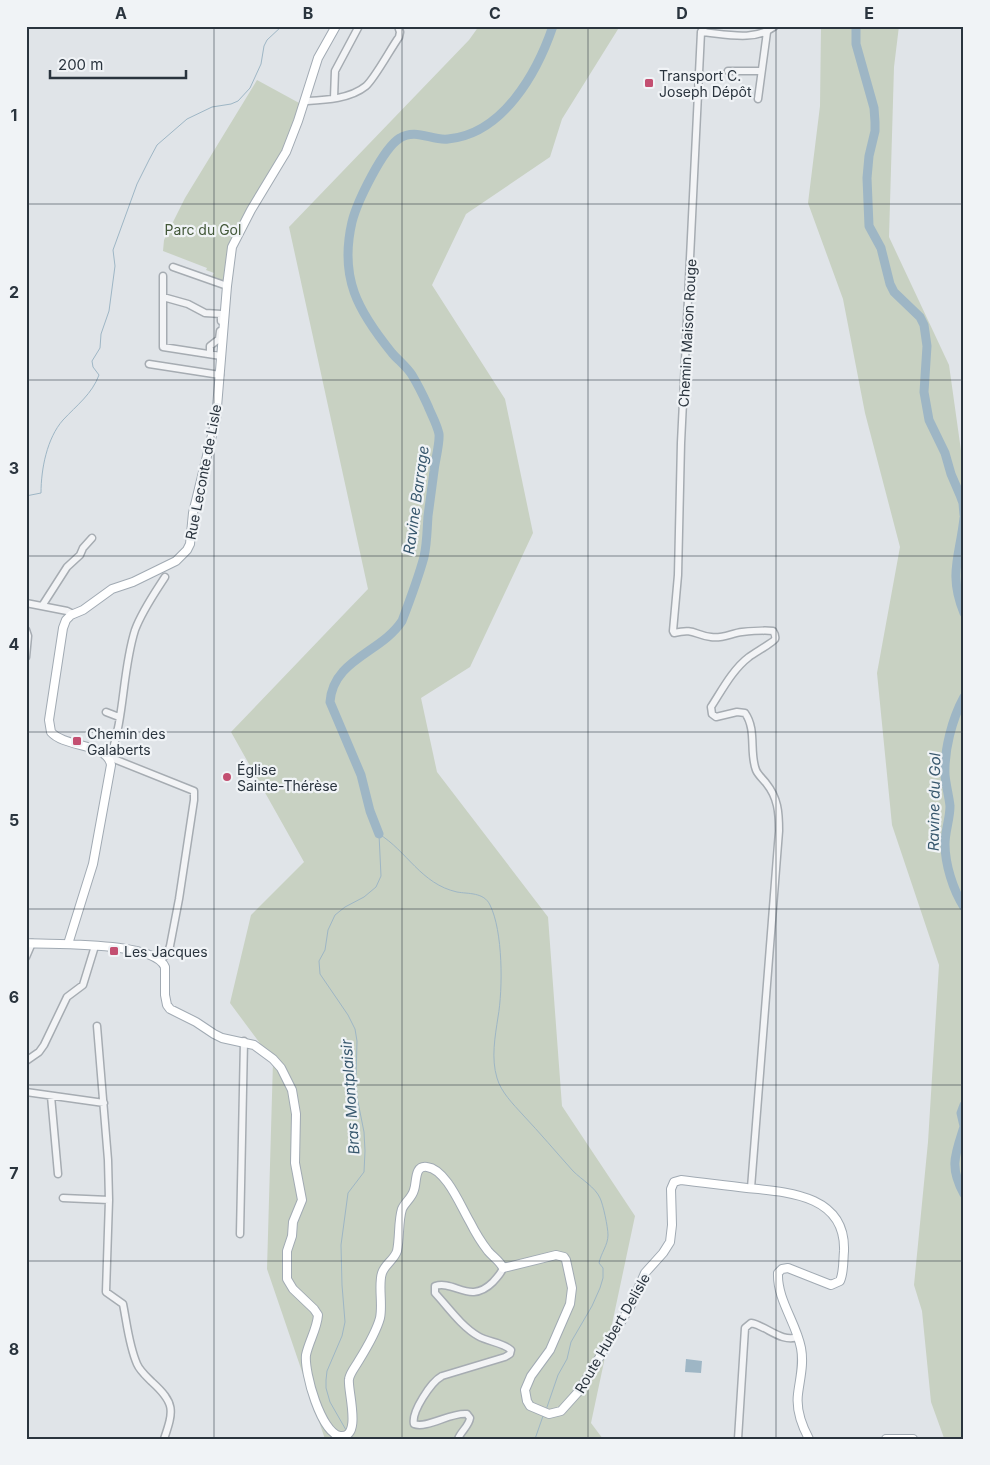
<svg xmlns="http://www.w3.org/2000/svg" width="990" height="1465" font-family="Inter,sans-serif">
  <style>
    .green { fill: #c8d1c2 }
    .water { fill: #9eb6c5 }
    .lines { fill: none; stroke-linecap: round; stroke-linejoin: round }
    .stream { stroke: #9eb6c5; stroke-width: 1 }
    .river { stroke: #9eb6c5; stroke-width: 9 }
    .minor-casing { stroke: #a6acb2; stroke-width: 9 }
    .major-casing { stroke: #a1aab3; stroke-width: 10 }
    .minor { stroke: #f3f4f6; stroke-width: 6 }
    .major { stroke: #fff; stroke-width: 8 }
    .grid { fill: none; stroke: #2a343e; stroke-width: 1; stroke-opacity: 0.55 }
    .poi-dot { fill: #c34f71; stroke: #f0f3f6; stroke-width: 2 }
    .labels { text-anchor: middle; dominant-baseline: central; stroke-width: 4.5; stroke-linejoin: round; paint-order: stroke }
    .poi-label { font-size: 14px; fill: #2a343e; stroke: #f0f3f6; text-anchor: start }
    .park-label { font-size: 14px; fill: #435839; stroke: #f0f3f6 }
    .street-label { font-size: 14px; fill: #2a343e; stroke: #f0f3f6 }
    .water-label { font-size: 15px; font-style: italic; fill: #38586e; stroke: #f0f3f6 }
    .neatline { fill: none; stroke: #2a343e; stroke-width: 2 }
    .grid-label { font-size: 16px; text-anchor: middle; font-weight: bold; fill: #2a343e }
  </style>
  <rect width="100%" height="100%" fill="#e0e4e8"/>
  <path class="green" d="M 479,26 L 620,26 L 562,119 L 550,157 L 466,214 L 432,285 L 505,399 L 533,533 L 470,667 L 421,698 L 437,772 L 548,917 L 562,1106 L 635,1216 L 591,1423 L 603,1439 L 325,1439 L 267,1269 L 273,1061 L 230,1003 L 251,915 L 304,862 L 231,732 L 368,589 L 289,227 L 469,40 Z
    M 821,26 L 899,26 L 894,67 L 889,237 L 949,365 L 964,472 L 964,1439 L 944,1438 L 931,1402 L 922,1311 L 914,1285 L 928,1142 L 939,965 L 892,825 L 877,673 L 900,547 L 865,413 L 843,299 L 808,203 L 820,106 Z
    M 257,80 L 301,104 L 292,131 L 278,160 L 233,237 L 225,283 L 211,278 L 214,273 L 206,270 L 207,268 L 163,251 L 164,240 L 185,198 Z"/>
  <path class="water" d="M 686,1359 L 702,1361 L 701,1373 L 685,1372 Z"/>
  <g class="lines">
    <path class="stream" d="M 26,496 L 41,493 C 41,469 47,438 63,420 C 77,405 92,394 99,375 L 93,367 L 92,361 L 100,348 L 101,334 L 109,311 L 115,266 L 113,250 L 137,184 L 149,160 L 157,145 L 187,119 L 212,107 L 231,104 L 238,101 L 250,88 L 261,64 L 264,46 L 267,40 L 282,26
      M 379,834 C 407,851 421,884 457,892 C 468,894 484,892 490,905 C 503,931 503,989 498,1017 C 495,1037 491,1058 497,1078 C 501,1092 513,1104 523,1115 C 540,1133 556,1152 573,1171 C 582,1180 595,1187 600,1198 C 603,1204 608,1227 608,1235 C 608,1245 601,1253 599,1263 L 603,1268 L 603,1278 L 600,1288 L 592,1306 L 571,1342 L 567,1359 L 558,1375 L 546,1410
      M 346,1430 L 330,1402 L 326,1388 L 326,1380 L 327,1371 L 342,1336 L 345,1322 L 342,1285 L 341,1245 L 348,1193 L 364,1172 L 365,1151 L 364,1132 L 357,1097 L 356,1079 L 357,1041 L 355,1029 L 348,1015 L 320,974 L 319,961 L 325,950 L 328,930 L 335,915 L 345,907 L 364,897 L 376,887 L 381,876 L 379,834
      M 535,1439 L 543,1416"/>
    <path class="river" d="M 856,26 L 856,44 L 874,108 L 875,122 L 875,131 L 869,156 L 867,178 L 869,226 L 881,248 L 890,284 L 894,292 L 920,317 L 924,325 L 927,346 L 924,392 L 929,420 L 945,453 L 951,474 L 960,495 L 963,503 L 964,515
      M 964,518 C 960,556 948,574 964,613
      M 964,697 C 952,719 944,750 945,775 C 946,786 949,796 950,806 C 950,819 945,831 945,844 C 945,864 953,890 964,907
      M 379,834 L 370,811 L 361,775 L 330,702 C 333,659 381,653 402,621 C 410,600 418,579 424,557 C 427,544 427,530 428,516 C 430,501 432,486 434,471 C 435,461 440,443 439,434 C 437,424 431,414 428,406 C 423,395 418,385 412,375 C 407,367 398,360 392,353 C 358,311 339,278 352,222 C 357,202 383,148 400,138 C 416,128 432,141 448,139 C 503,134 537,73 553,26
      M 964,1105 L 961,1113 L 964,1126
      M 964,1127 C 955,1155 949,1167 964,1194"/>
    <g class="minor-casing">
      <path id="minor" d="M 705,26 L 701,32 L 681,443 L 678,575 L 673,631 L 674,633 C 695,628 694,635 711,637 C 722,639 732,633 742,632 C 752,631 764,630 773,631 C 775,634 776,636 775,639 C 774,642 754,653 749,657 C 733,669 722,690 711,707 L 712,714 L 716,717 L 737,712 L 745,713 C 757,730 749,752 756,770 C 758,775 763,779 766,783 C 778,798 779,812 779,831 L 751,1188
        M 701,32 C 725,34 755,42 775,26
        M 728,71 L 760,71
        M 334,98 L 335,71 L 359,26
        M 758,99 L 767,32
        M 306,101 C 325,100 350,99 366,86 C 375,78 391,48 399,37 L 400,32 L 398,26
        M 173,267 L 227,286
        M 163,276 L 163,347 L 221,356
        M 163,297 L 188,304 L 205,313 L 221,314 L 221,321
        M 210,354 L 210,346 L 219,339 L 220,331
        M 149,364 L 220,375
        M 26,603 L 67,611 L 73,614
        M 42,606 L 67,567 L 80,555 L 83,548 L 92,538
        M 26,630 L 28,636 L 26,657
        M 106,712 L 119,717
        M 109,757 L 194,791 L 194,800 L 179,899 L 170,946 L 168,952 L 161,960
        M 110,757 C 125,717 122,671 135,630 C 142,611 154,594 165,577
        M 26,957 L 32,943
        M 97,1026 L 108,1160 L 109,1200 L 106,1292 L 123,1304 C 127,1324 129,1346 137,1364 C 140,1371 146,1376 152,1382 C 175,1403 174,1410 164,1439
        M 26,1061 L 39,1052 L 44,1045 L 67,997 L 83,985 L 95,946
        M 26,1092 L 104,1103
        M 51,1096 L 58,1174
        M 63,1198 L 109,1200
        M 240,1234 L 244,1041
        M 458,1439 C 461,1431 469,1426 470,1418 L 467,1414 C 451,1412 427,1429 414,1424 C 411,1412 431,1382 442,1376 L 505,1357 L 510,1354 L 511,1350 C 502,1342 488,1342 478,1336 C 461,1326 448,1307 435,1293 L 435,1286 C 455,1280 470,1305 493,1282 C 497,1277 501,1274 503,1268
        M 738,1439 L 745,1328 L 751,1323 C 767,1326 781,1343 798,1337"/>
    </g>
    <g class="major-casing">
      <path id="major" d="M 26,943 C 53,945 154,941 165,967 L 165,995 L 167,1005 L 170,1009 L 196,1022 L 214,1034 L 222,1038 L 254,1045 L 273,1059 L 281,1068 L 292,1090 L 296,1114 L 295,1163 L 302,1200 L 293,1222 L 292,1236 L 287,1251 L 287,1279 L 293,1289 L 314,1309 L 318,1315 C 317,1329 309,1341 306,1355 C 304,1372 321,1433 340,1436 C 363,1439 347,1389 349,1379 C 350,1373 355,1367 358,1362 C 366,1349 376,1333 380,1318 C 383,1304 378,1285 382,1273 C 385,1264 394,1260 397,1251 C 400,1237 398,1222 402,1209 C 405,1202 412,1198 414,1190 C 417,1182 414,1165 427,1167 C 446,1169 461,1207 470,1222 C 475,1232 481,1242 488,1251 C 493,1257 500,1261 503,1268 L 556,1255 L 564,1257 L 566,1260 L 572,1288 L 570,1304 L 550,1350 L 531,1376 L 525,1390 L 527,1401 L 530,1406 L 549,1414 L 561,1411 L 579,1391 L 630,1307 L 645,1273 L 663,1253 L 670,1242 L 672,1225 L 671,1189 L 674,1182 L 681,1180 C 703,1183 725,1185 747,1188 C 788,1192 846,1195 844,1251 C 843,1261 844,1272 840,1281 L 831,1285 L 788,1268 L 782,1269 L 778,1273 C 777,1300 796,1322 801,1348 C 804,1364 800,1378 798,1394 C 796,1409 802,1426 809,1439
        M 68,944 L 93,864 L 111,765 C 108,743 65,748 51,732 L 49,720 L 63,628 L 66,620 L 71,615 L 83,610 L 112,589 L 133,582 L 176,561 L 187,550 L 190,544 L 193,513 L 216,419 L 227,286 L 232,247 L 251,210 L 286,152 L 298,121 L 318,58 L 336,26
        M 886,1439 L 913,1439"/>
    </g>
    <use href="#minor" class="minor"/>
    <use href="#major" class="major"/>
  </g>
  <path class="grid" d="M 214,26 L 214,1439M 402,26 L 402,1439M 588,26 L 588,1439M 776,26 L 776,1439M 26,204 L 964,204M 26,380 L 964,380M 26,556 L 964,556M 26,732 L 964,732M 26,909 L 964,909M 26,1085 L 964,1085M 26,1261 L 964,1261"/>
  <g class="poi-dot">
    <rect x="644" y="78" width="10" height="10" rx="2.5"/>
    <rect x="72" y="736" width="10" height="10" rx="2.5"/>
    <circle cx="227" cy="777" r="5"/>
    <rect x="109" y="946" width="10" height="10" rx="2.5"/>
  </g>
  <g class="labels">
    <g class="poi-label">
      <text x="659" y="75">Transport C.<tspan x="659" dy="16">Joseph Dépôt</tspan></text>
      <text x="87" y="733">Chemin des<tspan x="87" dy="16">Galaberts</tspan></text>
      <text x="237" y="769">Église<tspan x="237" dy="16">Sainte-Thérèse</tspan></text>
      <text x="124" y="951">Les Jacques</text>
    </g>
    <g class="park-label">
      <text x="203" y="229">Parc du Gol</text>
    </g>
    <g class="street-label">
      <text transform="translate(687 333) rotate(-87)">Chemin Maison Rouge</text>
      <text transform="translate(203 472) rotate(-79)">Rue Leconte de Lisle</text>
      <text transform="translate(612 1333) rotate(-60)">Route Hubert Delisle</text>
    </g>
    <g class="water-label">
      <text transform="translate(416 500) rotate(-82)">Ravine Barrage</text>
      <text transform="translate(934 802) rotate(-89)">Ravine du Gol</text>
      <text transform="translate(350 1097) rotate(-94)">Bras Montplaisir</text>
    </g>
  </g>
  <rect width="990" height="1465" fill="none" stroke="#f0f3f6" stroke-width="55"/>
  <path d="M50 70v8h136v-8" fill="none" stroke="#2a343e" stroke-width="2.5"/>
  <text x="58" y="70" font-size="15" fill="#2a343e" stroke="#f0f3f6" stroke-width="4" paint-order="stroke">200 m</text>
  <rect x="28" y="28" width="934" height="1410" class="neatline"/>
  <g class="grid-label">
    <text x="121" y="19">A</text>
    <text x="308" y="19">B</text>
    <text x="495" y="19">C</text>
    <text x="682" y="19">D</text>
    <text x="869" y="19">E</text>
    <text x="14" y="121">1</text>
    <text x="14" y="298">2</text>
    <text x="14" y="474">3</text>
    <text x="14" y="650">4</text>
    <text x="14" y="826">5</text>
    <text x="14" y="1003">6</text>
    <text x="14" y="1179">7</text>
    <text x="14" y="1355">8</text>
  </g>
</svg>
